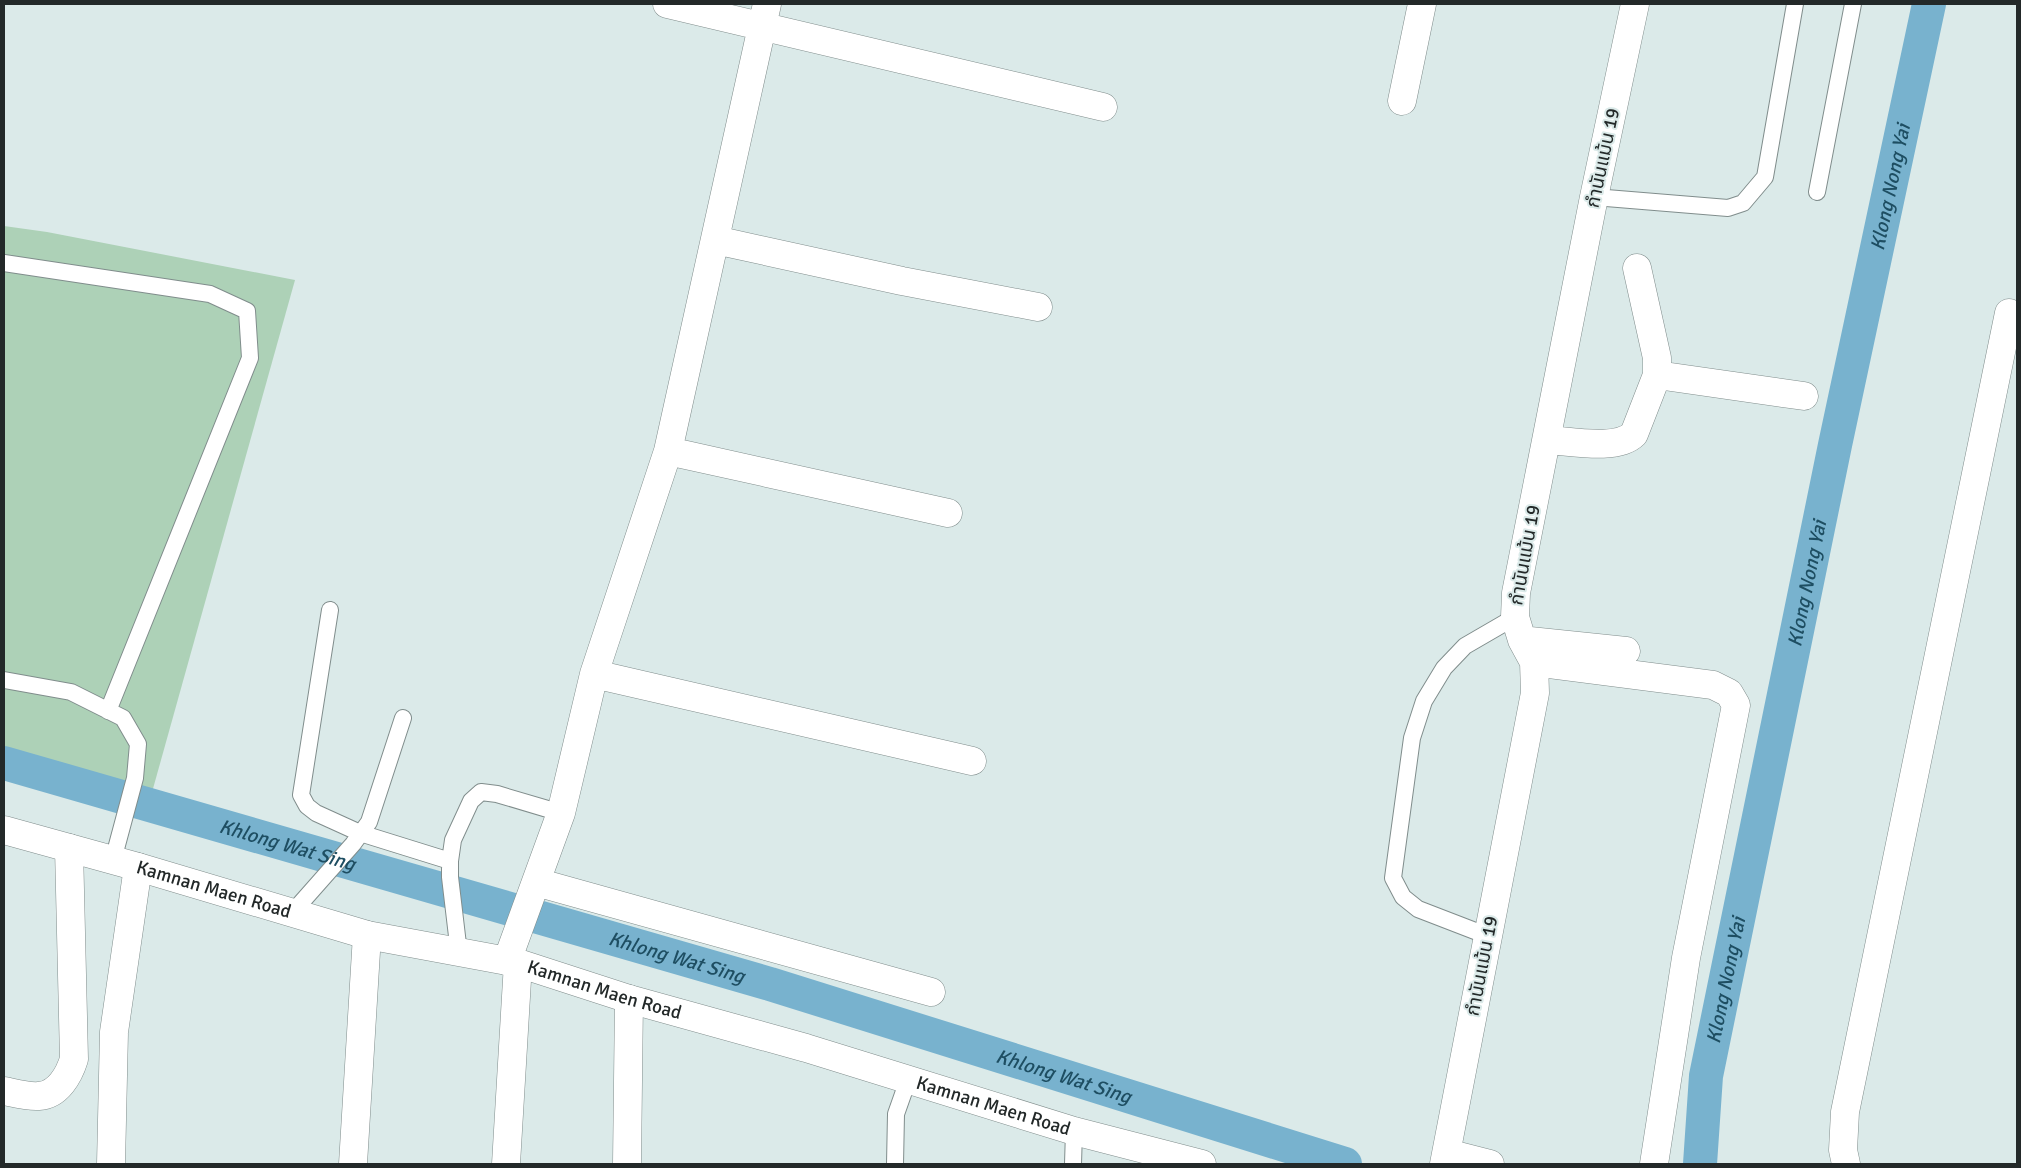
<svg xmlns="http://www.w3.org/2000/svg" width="2021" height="1168" font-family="Signika,'Noto Sans Thai',sans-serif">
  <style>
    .green { fill: #add1b7 }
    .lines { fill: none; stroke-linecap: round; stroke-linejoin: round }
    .canal { stroke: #78b2ce; stroke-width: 34 }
    .service-casing { stroke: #808d8c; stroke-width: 18 }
    .minor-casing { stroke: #808d8c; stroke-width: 29 }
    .tertiary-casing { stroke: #808d8c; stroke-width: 29 }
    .service { stroke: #fff; stroke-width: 16 }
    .minor { stroke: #fff; stroke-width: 28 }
    .tertiary { stroke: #fff; stroke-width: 28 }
    .labels { text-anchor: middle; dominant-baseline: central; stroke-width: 4; stroke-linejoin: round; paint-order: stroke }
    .street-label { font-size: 19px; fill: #232929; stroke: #dbeae9 }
    .water-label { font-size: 20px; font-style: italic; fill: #1e4e62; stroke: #dbeae9 }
  </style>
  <rect width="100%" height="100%" fill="#dbeae9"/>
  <path class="green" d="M 4,226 L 47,232 L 295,280 L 149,803 L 4,763 Z"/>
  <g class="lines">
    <g class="canal">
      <path id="s1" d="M 4,763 L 770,984 L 1345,1164"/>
      <path id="s2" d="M 1700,1164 L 1706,1076 L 1835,445 L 1929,4"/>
    </g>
    <g class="service-casing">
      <path id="service" d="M 1817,192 L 1853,4
        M 1594,197 L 1728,208 L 1743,203 L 1765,177 L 1795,4
        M 4,263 L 210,294 L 247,311 L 250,358 L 108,711
        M 330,610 L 301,795 L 307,806 L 316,813 L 360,833 L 450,861
        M 4,680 L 71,692 L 123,718 L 138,744 L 135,778 L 113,860
        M 292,913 L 353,844 L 369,822 L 403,718
        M 1488,936 L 1418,909 L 1403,897 L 1393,878 L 1412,738 L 1424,701 L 1444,668 L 1465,646 L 1515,617
        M 459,953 L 450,877 L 450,861 L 453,840 L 471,801 L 481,792 L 497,794 L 561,813
        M 895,1164 L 896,1114 L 908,1080
        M 1073,1164 L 1074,1131"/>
    </g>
    <g class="minor-casing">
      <path id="minor" d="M 667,4 L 1103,107
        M 1402,101 L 1422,4
        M 715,240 L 902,281 L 1038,307
        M 1657,375 L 1804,396
        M 1547,440 C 1570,441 1617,451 1634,434 L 1657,375 L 1657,358 L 1637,268
        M 668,451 L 948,513
        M 1522,640 L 1626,651
        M 1534,662 L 1713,685 L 1729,693 L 1736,705 L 1686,958 L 1654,1164
        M 594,674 L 972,761
        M 536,882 L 931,992
        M 507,961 L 561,813 L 594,674 L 668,451 L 767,4
        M 4,1091 C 14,1093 28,1097 39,1096 C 58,1095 69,1075 74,1059 L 69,848
        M 1447,1153 L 1490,1164
        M 111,1164 L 114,1032 L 138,867
        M 353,1164 L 367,935
        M 506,1164 L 518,963
        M 627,1164 L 629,999
        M 1444,1164 L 1535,693 L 1534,662 L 1522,640 L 1515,617 L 1516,593 L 1594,197 L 1635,4
        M 1846,1164 L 1843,1150 L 1845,1112 L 2009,313"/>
    </g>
    <g class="tertiary-casing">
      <g id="tertiary">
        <path id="s3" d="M 4,830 L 138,867 L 367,935 L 518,963 L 629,999 L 806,1048 L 1074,1131 L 1202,1164"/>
      </g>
    </g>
    <use href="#service" class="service"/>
    <use href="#minor" class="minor"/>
    <use href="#tertiary" class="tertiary"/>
  </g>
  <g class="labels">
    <g class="street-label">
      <text transform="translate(1603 158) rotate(-78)">กำนันแม้น 19</text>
      <text transform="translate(1525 555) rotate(-80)">กำนันแม้น 19</text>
      <text stroke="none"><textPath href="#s3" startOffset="218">Kamnan Maen Road</textPath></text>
      <text transform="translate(1482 966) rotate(-79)">กำนันแม้น 19</text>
      <text stroke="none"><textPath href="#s3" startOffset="622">Kamnan Maen Road</textPath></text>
      <text stroke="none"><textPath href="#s3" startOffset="1028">Kamnan Maen Road</textPath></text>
    </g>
    <g class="water-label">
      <text stroke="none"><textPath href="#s2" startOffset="996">Klong Nong Yai</textPath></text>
      <text stroke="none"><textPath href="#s2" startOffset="591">Klong Nong Yai</textPath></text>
      <text stroke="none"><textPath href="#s1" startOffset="295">Khlong Wat Sing</textPath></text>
      <text stroke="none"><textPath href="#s1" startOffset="700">Khlong Wat Sing</textPath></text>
      <text stroke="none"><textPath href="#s2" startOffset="186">Klong Nong Yai</textPath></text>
      <text stroke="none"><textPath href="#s1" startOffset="1105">Khlong Wat Sing</textPath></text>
    </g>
  </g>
  <rect width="2021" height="1168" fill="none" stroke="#232929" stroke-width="10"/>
</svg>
